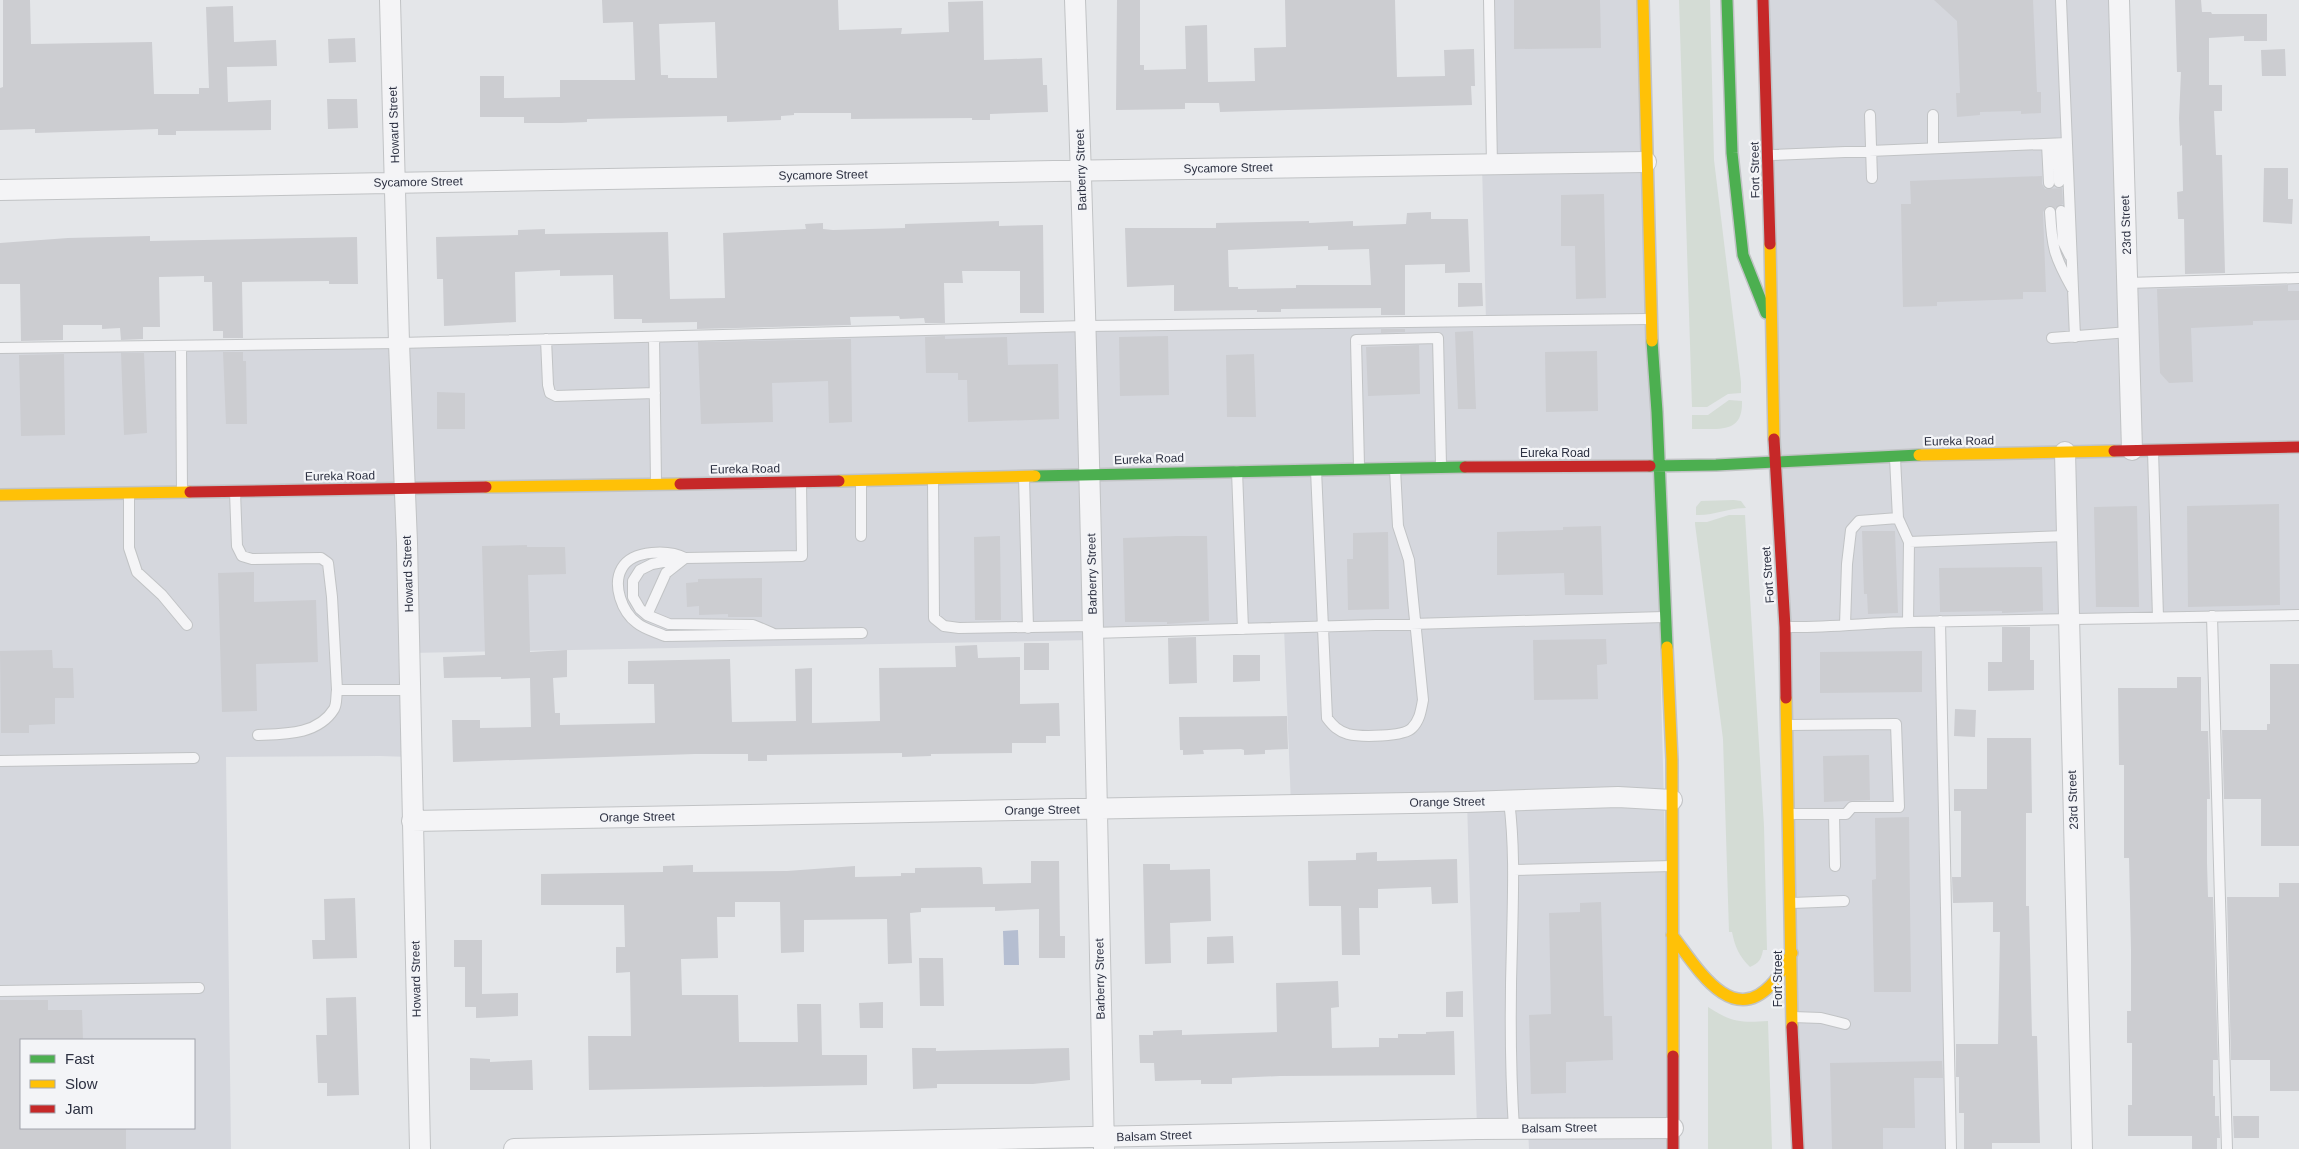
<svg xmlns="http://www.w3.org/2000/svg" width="2299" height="1149" font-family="Helvetica,sans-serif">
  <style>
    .built { fill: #d5d7dd; fill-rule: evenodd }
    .green { fill: #d4dcd5 }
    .water { fill: #b5bed1 }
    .building { fill: #cccdd1; fill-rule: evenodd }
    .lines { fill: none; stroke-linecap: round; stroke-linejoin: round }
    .lane-casing { stroke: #c1c3c5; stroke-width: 12 }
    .street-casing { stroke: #c1c3c5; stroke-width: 22 }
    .fast-casing { stroke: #c1c3c5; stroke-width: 14 }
    .slow-casing { stroke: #c1c3c5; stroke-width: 14 }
    .jam-casing { stroke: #c1c3c5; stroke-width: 14 }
    .lane { stroke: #f4f4f6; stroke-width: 10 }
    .street { stroke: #f4f4f6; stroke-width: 20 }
    .fast { stroke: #4caf50; stroke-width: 11 }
    .slow { stroke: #ffc107; stroke-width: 11 }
    .jam { stroke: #c62828; stroke-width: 11 }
    .labels { text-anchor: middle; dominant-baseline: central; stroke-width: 4.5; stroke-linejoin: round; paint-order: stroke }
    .street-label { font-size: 12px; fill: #2c3041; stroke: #f3f4f7 }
  </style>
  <rect width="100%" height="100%" fill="#e4e6e9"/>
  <path class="built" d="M 1489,0 L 1643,0 L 1673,1149 L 1529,1149 L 1528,1129 L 1477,1129 L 1467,802 L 1291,805 L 1284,628 L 1092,633 L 1092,640 L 410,653 L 410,757 L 380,756 L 226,757 L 231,1149 L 0,1149 L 0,348 L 1486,321 L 1482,165 L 1492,165 ZM 21,1040 L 194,1040 L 194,1128 L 21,1128 Z
    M 1763,0 L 2119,0 L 2127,283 L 2299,278 L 2299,615 L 1940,621 L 1951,1149 L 1798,1149 Z"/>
  <path class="green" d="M 1679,0 L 1710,0 L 1714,160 L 1741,382 L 1741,393 L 1728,394 L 1707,407 L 1692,407 Z
    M 1729,400 L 1742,401 C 1743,435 1718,428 1692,429 L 1692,415 L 1708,415 Z
    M 1734,500 L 1741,501 L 1746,508 C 1728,508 1713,516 1696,515 L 1696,507 L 1701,501 Z
    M 1729,515 L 1745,515 L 1764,826 L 1767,950 L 1763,950 C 1761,960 1759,963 1750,967 C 1739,956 1735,947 1732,932 L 1729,932 L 1723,739 L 1695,524 L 1695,522 L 1707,522 Z
    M 1708,1007 C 1731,1022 1740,1023 1768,1021 L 1772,1149 L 1708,1149 Z"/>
  <path class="water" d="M 1018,930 L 1019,965 L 1004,965 L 1003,931 Z"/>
  <path class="building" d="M 3,0 L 30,0 L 31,44 L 152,42 L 154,94 L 199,94 L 199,88 L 209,88 L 206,7 L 233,6 L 234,42 L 276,40 L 277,66 L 227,67 L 228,102 L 271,100 L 271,130 L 176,131 L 176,135 L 158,135 L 158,129 L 35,133 L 35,129 L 0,130 L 0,88 L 3,87 Z
    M 602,0 L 838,0 L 839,30 L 902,28 L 901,34 L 949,32 L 948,2 L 983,1 L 984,60 L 1042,58 L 1043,85 L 1047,85 L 1048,112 L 990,114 L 990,120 L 972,120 L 972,118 L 851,119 L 851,113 L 794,113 L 794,115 L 781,116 L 781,120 L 727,122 L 727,116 L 587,119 L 587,122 L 561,123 L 524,123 L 524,117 L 480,117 L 480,76 L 504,76 L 504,98 L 560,97 L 560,80 L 635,80 L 633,22 L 603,23 ZM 715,22 L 717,78 L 668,78 L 668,75 L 661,75 L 659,24 Z
    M 1117,0 L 1140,0 L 1140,65 L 1144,65 L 1144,70 L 1186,69 L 1185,26 L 1207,25 L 1208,82 L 1255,81 L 1254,48 L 1286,47 L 1285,0 L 1395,0 L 1397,77 L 1445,76 L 1444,50 L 1474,49 L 1475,86 L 1471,86 L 1472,105 L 1220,112 L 1219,103 L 1185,103 L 1185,109 L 1116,110 Z
    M 1514,0 L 1600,0 L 1601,48 L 1514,49 Z
    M 1934,0 L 2033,0 L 2037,92 L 2041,92 L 2041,113 L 2021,114 L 2021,111 L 1980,112 L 1980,115 L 1957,117 L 1956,93 L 1960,93 L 1957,21 Z
    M 2175,0 L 2201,0 L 2202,12 L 2211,12 L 2212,14 L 2267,14 L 2267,41 L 2244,41 L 2244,36 L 2209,38 L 2209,85 L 2222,85 L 2222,111 L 2214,111 L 2216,155 L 2222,155 L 2225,273 L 2185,274 L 2184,219 L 2178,219 L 2177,192 L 2183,191 L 2182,145 L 2180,146 L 2179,118 L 2181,72 L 2177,72 Z
    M 355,38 L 356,62 L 329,63 L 328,39 Z
    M 2285,49 L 2286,76 L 2262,76 L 2261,50 Z
    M 327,99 L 357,99 L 358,128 L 328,129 Z
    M 2264,168 L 2288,168 L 2288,199 L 2293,199 L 2292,224 L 2263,222 Z
    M 2042,176 L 2042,184 L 2045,189 L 2062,188 L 2063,204 L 2055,208 L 2047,206 L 2043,212 L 2046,292 L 2023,292 L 2023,299 L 1937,302 L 1937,306 L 1903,307 L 1901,204 L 1911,204 L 1910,181 Z
    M 1604,194 L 1606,298 L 1576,299 L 1575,246 L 1561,246 L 1561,195 Z
    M 1431,212 L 1431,219 L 1468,219 L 1470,272 L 1445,273 L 1445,264 L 1405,265 L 1405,315 L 1381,315 L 1381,308 L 1281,309 L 1281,312 L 1257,312 L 1257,310 L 1174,311 L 1174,285 L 1127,287 L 1125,228 L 1216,228 L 1216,223 L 1309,221 L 1309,223 L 1353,221 L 1353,226 L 1406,224 L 1407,213 ZM 1328,246 L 1328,250 L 1369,249 L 1371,285 L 1296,285 L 1296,288 L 1238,289 L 1238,287 L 1229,287 L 1228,250 Z
    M 999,221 L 999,226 L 1043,225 L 1044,313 L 1020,313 L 1020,271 L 962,271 L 963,283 L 944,283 L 945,323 L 925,323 L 924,318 L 900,319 L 899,316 L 850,317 L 851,325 L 697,329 L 697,322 L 642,323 L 642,319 L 614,319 L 613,275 L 560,276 L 560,270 L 515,272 L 516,322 L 444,326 L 443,279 L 437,279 L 436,237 L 518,235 L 518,230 L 545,229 L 545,234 L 668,232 L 670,299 L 725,298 L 723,233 L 806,229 L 805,224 L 823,223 L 823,229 L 833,230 L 905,228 L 905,224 Z
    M 150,236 L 150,241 L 357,237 L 358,284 L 329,284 L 329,281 L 242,282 L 243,338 L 223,338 L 223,331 L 213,331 L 212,282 L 204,282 L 204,276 L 159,277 L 160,327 L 143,327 L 143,339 L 121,340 L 120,328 L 102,329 L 102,325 L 63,325 L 63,340 L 21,341 L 20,284 L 0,284 L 0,243 L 68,238 Z
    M 1458,283 L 1482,283 L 1483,306 L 1458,307 Z
    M 2288,285 L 2288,291 L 2299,291 L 2299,320 L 2253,321 L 2253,325 L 2191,328 L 2193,382 L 2169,383 L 2160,373 L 2157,289 Z
    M 1381,329 L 1405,329 L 1405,332 L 1381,333 Z
    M 1473,331 L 1476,409 L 1458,409 L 1455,332 Z
    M 945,336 L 945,339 L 1007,337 L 1008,365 L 1058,364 L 1059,419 L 968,422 L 967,380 L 958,380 L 958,373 L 926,373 L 925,337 Z
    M 1168,336 L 1169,395 L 1120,396 L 1119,337 Z
    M 851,339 L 852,422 L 829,423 L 828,381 L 772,383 L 773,422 L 701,424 L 698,342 Z
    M 1419,345 L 1420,394 L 1368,396 L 1366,347 Z
    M 1597,351 L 1598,411 L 1546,412 L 1545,352 Z
    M 223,352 L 243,352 L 243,361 L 246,361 L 247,424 L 226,424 Z
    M 121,353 L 144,353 L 147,433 L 124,435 Z
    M 64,354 L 65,435 L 21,436 L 19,355 Z
    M 1254,354 L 1256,417 L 1227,417 L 1226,355 Z
    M 437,392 L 465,393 L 465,429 L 437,429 Z
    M 2279,504 L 2280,605 L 2188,607 L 2187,506 Z
    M 2137,506 L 2139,607 L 2096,607 L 2094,507 Z
    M 1601,526 L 1603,595 L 1565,595 L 1564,573 L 1497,575 L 1497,532 L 1563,530 L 1563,527 Z
    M 1862,531 L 1895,531 L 1898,613 L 1868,614 L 1867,594 L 1864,594 Z
    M 1388,532 L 1389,609 L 1348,610 L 1347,559 L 1353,559 L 1353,533 Z
    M 1000,536 L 1001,620 L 975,620 L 974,537 Z
    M 1177,536 L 1207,536 L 1209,621 L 1167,624 L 1167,622 L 1125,622 L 1123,538 Z
    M 527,545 L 527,547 L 565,547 L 566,574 L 528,575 L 530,652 L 567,650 L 567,677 L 553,678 L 555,713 L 560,713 L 560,725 L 655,723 L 654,684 L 628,684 L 628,661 L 730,659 L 732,722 L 796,721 L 795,669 L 812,668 L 812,723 L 880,721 L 879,668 L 956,667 L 955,646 L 977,645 L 978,658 L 1020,657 L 1020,704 L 1059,703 L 1060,736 L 1046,736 L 1046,743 L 1012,743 L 1012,753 L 931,754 L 931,756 L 902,757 L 902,753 L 767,755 L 767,761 L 748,761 L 748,754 L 695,754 L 453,762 L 452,720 L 480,720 L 480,728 L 531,727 L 530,678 L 501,679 L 501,677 L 444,678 L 443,657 L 485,655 L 482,546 Z
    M 2042,567 L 2043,611 L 2002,613 L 2002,611 L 1940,612 L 1939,568 Z
    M 254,572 L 254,602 L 316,600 L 318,662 L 256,664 L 257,711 L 222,712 L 218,573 Z
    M 762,578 L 762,617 L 728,617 L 728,614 L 699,615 L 699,606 L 687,607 L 686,583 L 698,582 L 698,579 Z
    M 2002,627 L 2030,627 L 2030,660 L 2034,660 L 2034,690 L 1988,691 L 1988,662 L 2002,662 Z
    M 1196,637 L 1197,683 L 1169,684 L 1168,638 Z
    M 1606,639 L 1607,664 L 1597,665 L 1598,699 L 1534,700 L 1533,640 Z
    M 1024,643 L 1049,643 L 1049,670 L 1024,670 Z
    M 52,650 L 53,668 L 73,668 L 74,698 L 55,698 L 55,724 L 29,725 L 29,733 L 1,733 L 0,651 Z
    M 1922,651 L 1922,692 L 1820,693 L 1820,652 Z
    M 1233,655 L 1260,655 L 1260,681 L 1233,682 Z
    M 2270,664 L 2299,664 L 2299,846 L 2261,846 L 2261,799 L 2224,799 L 2222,730 L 2267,730 L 2267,724 L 2270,724 Z
    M 2177,677 L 2201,677 L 2201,731 L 2208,731 L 2210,799 L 2207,799 L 2207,863 L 2208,897 L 2213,897 L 2218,1060 L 2213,1060 L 2213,1096 L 2215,1096 L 2215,1116 L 2219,1116 L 2220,1138 L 2217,1138 L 2217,1149 L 2192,1149 L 2192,1136 L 2128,1136 L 2128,1105 L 2132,1105 L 2132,1043 L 2127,1043 L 2127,1011 L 2131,1011 L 2131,950 L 2129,858 L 2124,858 L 2124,765 L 2119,765 L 2118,688 L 2177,688 Z
    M 1955,709 L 1976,710 L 1975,737 L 1954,736 Z
    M 1287,716 L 1288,749 L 1265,750 L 1265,754 L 1244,755 L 1244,750 L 1241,749 L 1203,750 L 1204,754 L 1183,755 L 1183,750 L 1180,750 L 1179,717 Z
    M 1987,738 L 2031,738 L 2032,813 L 2026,813 L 2026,906 L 2029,906 L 2032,1036 L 2037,1036 L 2040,1143 L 1992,1143 L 1992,1149 L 1964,1149 L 1964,1113 L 1959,1113 L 1959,1077 L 1956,1077 L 1956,1044 L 1998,1044 L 2000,932 L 1993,932 L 1993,902 L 1953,903 L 1952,877 L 1961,877 L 1961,811 L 1954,811 L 1954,789 L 1987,789 Z
    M 1869,755 L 1870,800 L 1824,802 L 1823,756 Z
    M 1909,817 L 1911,992 L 1874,992 L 1872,880 L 1876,879 L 1875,818 Z
    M 1377,852 L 1377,861 L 1457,859 L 1458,903 L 1432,904 L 1431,887 L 1378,889 L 1378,908 L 1359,908 L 1360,955 L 1342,955 L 1341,906 L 1309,906 L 1308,861 L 1356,860 L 1356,853 Z
    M 1031,861 L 1059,861 L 1060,936 L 1065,936 L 1065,958 L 1039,958 L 1039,909 L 995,911 L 995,907 L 921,908 L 921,912 L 910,913 L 912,963 L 888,964 L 887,919 L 804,920 L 804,952 L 781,953 L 780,902 L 735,902 L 735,917 L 717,917 L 718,958 L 681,959 L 682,995 L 738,995 L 739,1042 L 798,1042 L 797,1004 L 821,1004 L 822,1055 L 867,1055 L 867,1085 L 589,1090 L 588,1036 L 631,1036 L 630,972 L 616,973 L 616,947 L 625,947 L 624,905 L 541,905 L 541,874 L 663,872 L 663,866 L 693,865 L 693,872 L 787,871 L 855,866 L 855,877 L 901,876 L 901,873 L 915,873 L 915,868 L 980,867 L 982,868 L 983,884 L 1031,883 Z
    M 1143,864 L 1170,864 L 1170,870 L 1210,869 L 1211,921 L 1170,923 L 1171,963 L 1145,964 Z
    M 2279,883 L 2299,883 L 2299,1091 L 2270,1091 L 2270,1060 L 2231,1060 L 2227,897 L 2279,897 Z
    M 355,898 L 357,958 L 313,959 L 312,940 L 325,940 L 324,899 Z
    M 1601,902 L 1604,1016 L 1612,1016 L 1613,1060 L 1566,1062 L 1566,1093 L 1531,1094 L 1529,1015 L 1551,1014 L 1549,913 L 1580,912 L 1580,903 Z
    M 1233,936 L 1234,963 L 1207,964 L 1207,937 Z
    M 454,940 L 482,940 L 482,994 L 518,993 L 518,1016 L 476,1018 L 476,1007 L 465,1007 L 465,967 L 454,967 Z
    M 919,958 L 943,958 L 944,1006 L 920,1006 Z
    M 1338,981 L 1339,1007 L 1331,1008 L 1332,1048 L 1379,1047 L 1379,1038 L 1398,1038 L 1398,1034 L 1426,1034 L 1426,1032 L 1454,1031 L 1455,1075 L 1280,1076 L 1232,1078 L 1232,1084 L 1201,1084 L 1201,1080 L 1155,1081 L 1154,1063 L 1140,1063 L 1139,1035 L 1153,1035 L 1153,1031 L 1182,1030 L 1182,1035 L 1277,1032 L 1276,983 Z
    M 1463,991 L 1463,1017 L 1446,1017 L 1446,992 Z
    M 356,997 L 359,1095 L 327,1096 L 327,1083 L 318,1083 L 316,1035 L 327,1035 L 326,998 Z
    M 0,1000 L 48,1000 L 48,1010 L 82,1010 L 83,1040 L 21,1040 L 21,1128 L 126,1128 L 126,1149 L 0,1149 Z
    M 883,1002 L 883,1028 L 860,1028 L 859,1003 Z
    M 912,1048 L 936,1048 L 936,1051 L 1069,1048 L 1070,1080 L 1033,1084 L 937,1084 L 937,1088 L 913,1089 Z
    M 470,1058 L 490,1059 L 490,1062 L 532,1060 L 533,1090 L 470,1090 Z
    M 1942,1061 L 1943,1078 L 1914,1078 L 1915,1128 L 1883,1128 L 1883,1149 L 1832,1149 L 1830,1063 Z
    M 2233,1116 L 2259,1116 L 2259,1138 L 2234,1138 Z"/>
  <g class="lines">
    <g class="lane-casing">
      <path id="lane" d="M 1489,0 L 1492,165
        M 2061,0 L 2075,337
        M 1870,115 L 1872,178
        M 1933,115 L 1933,148
        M 2047,144 L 2049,183
        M 2057,144 L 2059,182
        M 1771,155 L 2067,143
        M 2061,211 L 2063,242 L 2070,256
        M 2050,212 C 2052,247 2054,256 2072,288
        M 2127,283 L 2299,278
        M 654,337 L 656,483
        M 2052,338 L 2129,332
        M 546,339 L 548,385 L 550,393 L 556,396 L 655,393
        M 181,346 L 182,492
        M 0,348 L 399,343 L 1086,326 L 1649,319
        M 2153,451 L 2158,617
        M 1895,458 L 1898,518 L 1909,542
        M 1359,466 L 1356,340 L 1438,338 L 1441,465
        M 1316,470 L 1327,718 C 1333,726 1338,731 1348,734 C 1360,737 1404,737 1412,728 C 1420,720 1421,710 1423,700 L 1409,560 L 1398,526 L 1395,469
        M 1237,471 L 1243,629
        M 1024,477 L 1028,628
        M 933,480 L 934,618 L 944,626 L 959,628 L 1092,626
        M 861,482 L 861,536
        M 235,492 L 237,546 L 242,556 L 252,559 L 321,558 L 328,563 L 332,597 L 337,690 L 410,690
        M 129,493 L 129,548 L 137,572 L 162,595 L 187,625
        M 647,615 L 666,573 L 685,558 C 670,550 633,549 622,568 C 612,585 622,612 637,623 C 644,629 656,632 665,636 L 862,633
        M 2212,616 L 2227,1149
        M 1940,621 L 1951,1149
        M 1908,622 L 1909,542 L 2066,536
        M 1845,625 L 1847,564 L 1851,530 L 1859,521 L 1898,518
        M 1785,627 C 1826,628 1867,623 1908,622 L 2299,615
        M 772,633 L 753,625 L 669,624 L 647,615 L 640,609 L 633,597 L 633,581 L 640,570 L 652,564 L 685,558 L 802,556 L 801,483
        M 1092,633 L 1664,617
        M 1788,725 L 1896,724 L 1899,807 L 1852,807 L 1846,814 L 1789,814
        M 258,735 C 284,734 318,735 334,709 C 337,704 336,696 337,690
        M 0,761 L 194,758
        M 1509,801 C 1515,847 1513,895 1512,942 C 1510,1005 1510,1066 1514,1129
        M 1834,814 L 1835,866
        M 1513,870 L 1672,866
        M 1792,903 L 1844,901
        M 0,991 L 199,988
        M 1793,1017 L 1821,1018 L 1845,1024"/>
    </g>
    <g class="street-casing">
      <path id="street" d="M 390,0 L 399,343 L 407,543 L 420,1149
        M 1075,0 C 1089,383 1096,766 1104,1149
        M 2119,0 L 2132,450
        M 0,190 L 1054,171 L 1646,162
        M 2065,452 L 2082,1149
        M 412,821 L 1467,802 L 1618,797 L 1672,800
        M 514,1149 L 1477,1129 L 1673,1128"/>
    </g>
    <g class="fast-casing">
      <path id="fast" d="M 1727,0 L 1732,153 L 1743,255 L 1766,313
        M 1652,341 L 1657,412 L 1667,647
        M 1650,466 L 1716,465 L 1919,455
        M 1035,476 L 1465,467"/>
    </g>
    <g class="slow-casing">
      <path id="slow" d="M 1643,0 L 1652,341
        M 1770,244 L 1774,439
        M 1919,455 L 2114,451
        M 839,481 L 1035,476
        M 486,487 L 680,484
        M 0,495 L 190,492
        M 1667,647 L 1672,760 L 1673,1056
        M 1786,698 L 1792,1027
        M 1672,935 C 1695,964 1730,1028 1771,985 C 1780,976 1785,964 1792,953"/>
    </g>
    <g class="jam-casing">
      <path id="jam" d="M 1763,0 L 1770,244
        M 1774,439 L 1785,627 L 1786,698
        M 2114,451 L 2299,447
        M 1465,467 L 1650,466
        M 680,484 L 839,481
        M 190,492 L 486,487
        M 1792,1027 L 1798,1149
        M 1673,1056 L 1673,1149"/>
    </g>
    <use href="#lane" class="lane"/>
    <use href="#street" class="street"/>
    <use href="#fast" class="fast"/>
    <use href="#slow" class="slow"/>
    <use href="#jam" class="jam"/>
  </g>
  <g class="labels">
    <g class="street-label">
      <text transform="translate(394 125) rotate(-92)">Howard Street</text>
      <text transform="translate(1228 168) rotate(-1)">Sycamore Street</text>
      <text transform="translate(1081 170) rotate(-92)">Barberry Street</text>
      <text transform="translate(1755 170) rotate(-91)">Fort Street</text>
      <text transform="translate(823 175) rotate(-1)">Sycamore Street</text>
      <text transform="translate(418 182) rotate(-1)">Sycamore Street</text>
      <text transform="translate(2126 225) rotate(-92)">23rd Street</text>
      <text transform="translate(1959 441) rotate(-1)">Eureka Road</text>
      <text x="1555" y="453">Eureka Road</text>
      <text transform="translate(1149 459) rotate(-2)">Eureka Road</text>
      <text transform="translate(745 469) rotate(-1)">Eureka Road</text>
      <text transform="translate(340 476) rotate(-1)">Eureka Road</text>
      <text transform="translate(408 574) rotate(-92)">Howard Street</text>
      <text transform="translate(1092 574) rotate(-91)">Barberry Street</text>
      <text transform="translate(1768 575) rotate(-94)">Fort Street</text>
      <text transform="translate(2073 800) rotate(-92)">23rd Street</text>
      <text transform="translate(1447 802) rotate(-1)">Orange Street</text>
      <text transform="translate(1042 810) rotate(-1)">Orange Street</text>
      <text transform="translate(637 817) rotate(-1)">Orange Street</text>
      <text transform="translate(416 979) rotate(-91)">Howard Street</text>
      <text transform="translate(1100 979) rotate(-91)">Barberry Street</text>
      <text transform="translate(1778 979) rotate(-90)">Fort Street</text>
      <text transform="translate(1559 1128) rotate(-1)">Balsam Street</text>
      <text transform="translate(1154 1136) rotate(-2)">Balsam Street</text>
    </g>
  </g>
  <rect x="20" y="1039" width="175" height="90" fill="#f3f4f7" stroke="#a3a6ae"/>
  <rect x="30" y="1055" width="25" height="8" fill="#4caf50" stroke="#a3a6ae"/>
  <text x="65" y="1064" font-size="15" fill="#2c3041">Fast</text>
  <rect x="30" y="1080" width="25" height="8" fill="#ffc107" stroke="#a3a6ae"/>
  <text x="65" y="1089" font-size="15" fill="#2c3041">Slow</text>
  <rect x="30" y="1105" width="25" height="8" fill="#c62828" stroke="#a3a6ae"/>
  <text x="65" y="1114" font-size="15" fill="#2c3041">Jam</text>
</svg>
